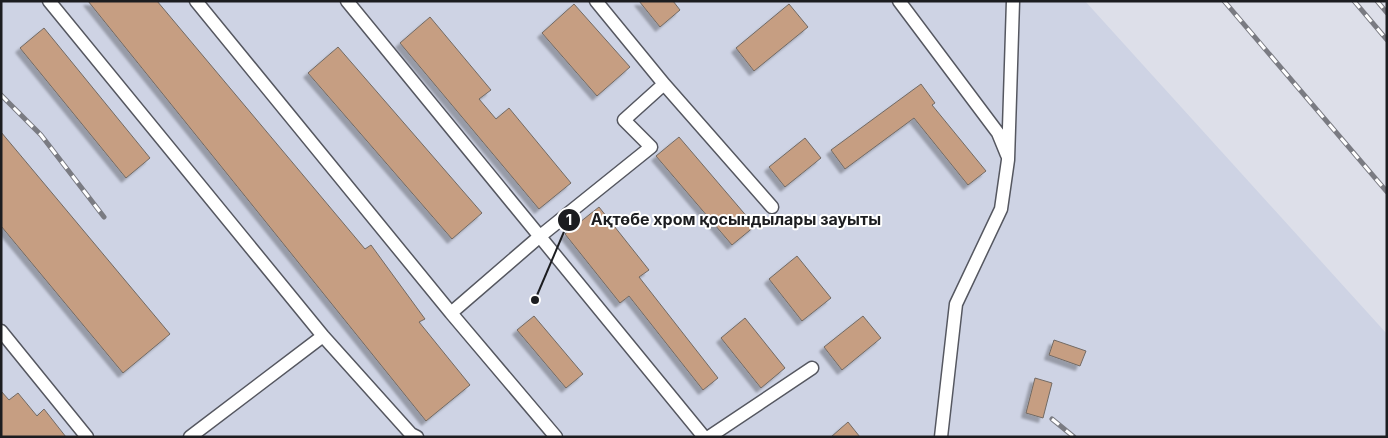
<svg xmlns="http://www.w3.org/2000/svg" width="1388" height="438" font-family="Inter,sans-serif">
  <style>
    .built { fill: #ced3e4 }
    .building { fill: #c69e82; stroke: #726a64; filter: url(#shadow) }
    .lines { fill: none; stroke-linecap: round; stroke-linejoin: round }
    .minor-casing { stroke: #555760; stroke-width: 15 }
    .minor { stroke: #fff; stroke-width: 12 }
    .rail-casing { stroke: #7a7b82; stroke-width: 5 }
    .rail { stroke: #fff; stroke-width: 3; stroke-dasharray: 9; stroke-linecap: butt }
    .leader { fill: none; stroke: #1c1d20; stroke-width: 2 }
    .callout-dot { fill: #1c1d20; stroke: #fff; stroke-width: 2 }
    .mark-label { font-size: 15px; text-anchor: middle; font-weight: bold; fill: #fff }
    .callout-label { font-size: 16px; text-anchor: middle; font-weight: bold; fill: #1c1d20; stroke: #fff; stroke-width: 4; stroke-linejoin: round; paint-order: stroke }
  </style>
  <defs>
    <filter id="shadow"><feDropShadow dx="-4.5" dy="4.5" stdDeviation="1" flood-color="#0004"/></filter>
  </defs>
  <rect width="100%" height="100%" fill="#dddfe9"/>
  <path class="built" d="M 1,1 L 1085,1 L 1387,334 L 1387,437 L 1,437 Z"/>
  <path class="building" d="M 88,1 L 157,1 L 365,249 L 371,245 L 425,319 L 419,322 L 470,385 L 426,421 Z
    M 639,1 L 673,1 L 680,10 L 660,27 Z
    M 574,4 L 630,67 L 597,96 L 542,33 Z
    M 789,4 L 808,27 L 754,71 L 736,48 Z
    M 430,17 L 491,90 L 479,99 L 496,119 L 509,108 L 571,183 L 539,209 L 400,43 Z
    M 44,28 L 150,158 L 126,178 L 20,48 Z
    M 338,47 L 482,213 L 452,239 L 308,73 Z
    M 921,84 L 935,103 L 932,105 L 986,171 L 968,185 L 914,118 L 845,169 L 831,150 Z
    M 1,132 L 170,334 L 123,373 L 1,226 Z
    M 679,137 L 755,226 L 732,245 L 656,156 Z
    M 805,138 L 821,158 L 785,187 L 769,167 Z
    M 599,207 L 649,270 L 639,277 L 718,378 L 703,390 L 629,296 L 620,303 L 565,234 Z
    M 797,256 L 831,298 L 802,321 L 769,279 Z
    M 534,316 L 583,374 L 566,388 L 517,330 Z
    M 863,316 L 881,338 L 842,370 L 824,347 Z
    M 745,318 L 785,368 L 761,388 L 721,338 Z
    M 1054,340 L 1086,351 L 1080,366 L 1049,355 Z
    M 1035,378 L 1052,383 L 1043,418 L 1026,413 Z
    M 1,391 L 9,400 L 18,393 L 37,416 L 44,409 L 66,437 L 1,437 Z
    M 848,422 L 860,437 L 831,437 Z"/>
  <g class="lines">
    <g class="minor-casing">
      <path id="minor" d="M 49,1 L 323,336 L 411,434 L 417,437
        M 196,1 L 451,313
        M 347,1 L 704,437
        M 899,1 L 998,133 L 1007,155
        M 664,84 L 772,207
        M 1,331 L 87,437
        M 190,437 L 323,336
        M 556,437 L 451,313 L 539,237 L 651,147 L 624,120 L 664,84 L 596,1
        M 709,437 L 812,368
        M 941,437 L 956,304 L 1001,209 L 1008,160 L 1013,1"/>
    </g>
    <use href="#minor" class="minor"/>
    <g class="rail-casing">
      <path id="rail" d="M 1224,1 L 1387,192
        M 1354,1 L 1387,40
        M 1377,1 L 1387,13
        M 1,95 L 41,135 L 104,217
        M 1052,419 L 1074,437"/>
    </g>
    <use href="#rail" class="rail"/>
  </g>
  <path class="leader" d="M535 300L569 220"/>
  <g class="callout-dot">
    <circle cx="535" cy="300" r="5"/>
    <circle cx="569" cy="220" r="12"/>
  </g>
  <g class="mark-label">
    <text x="569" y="225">1</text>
  </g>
  <g class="callout-label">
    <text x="736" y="225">Ақтөбе хром қосындылары зауыты</text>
  </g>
  <rect width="1388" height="438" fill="none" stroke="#1c1d20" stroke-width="5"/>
</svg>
